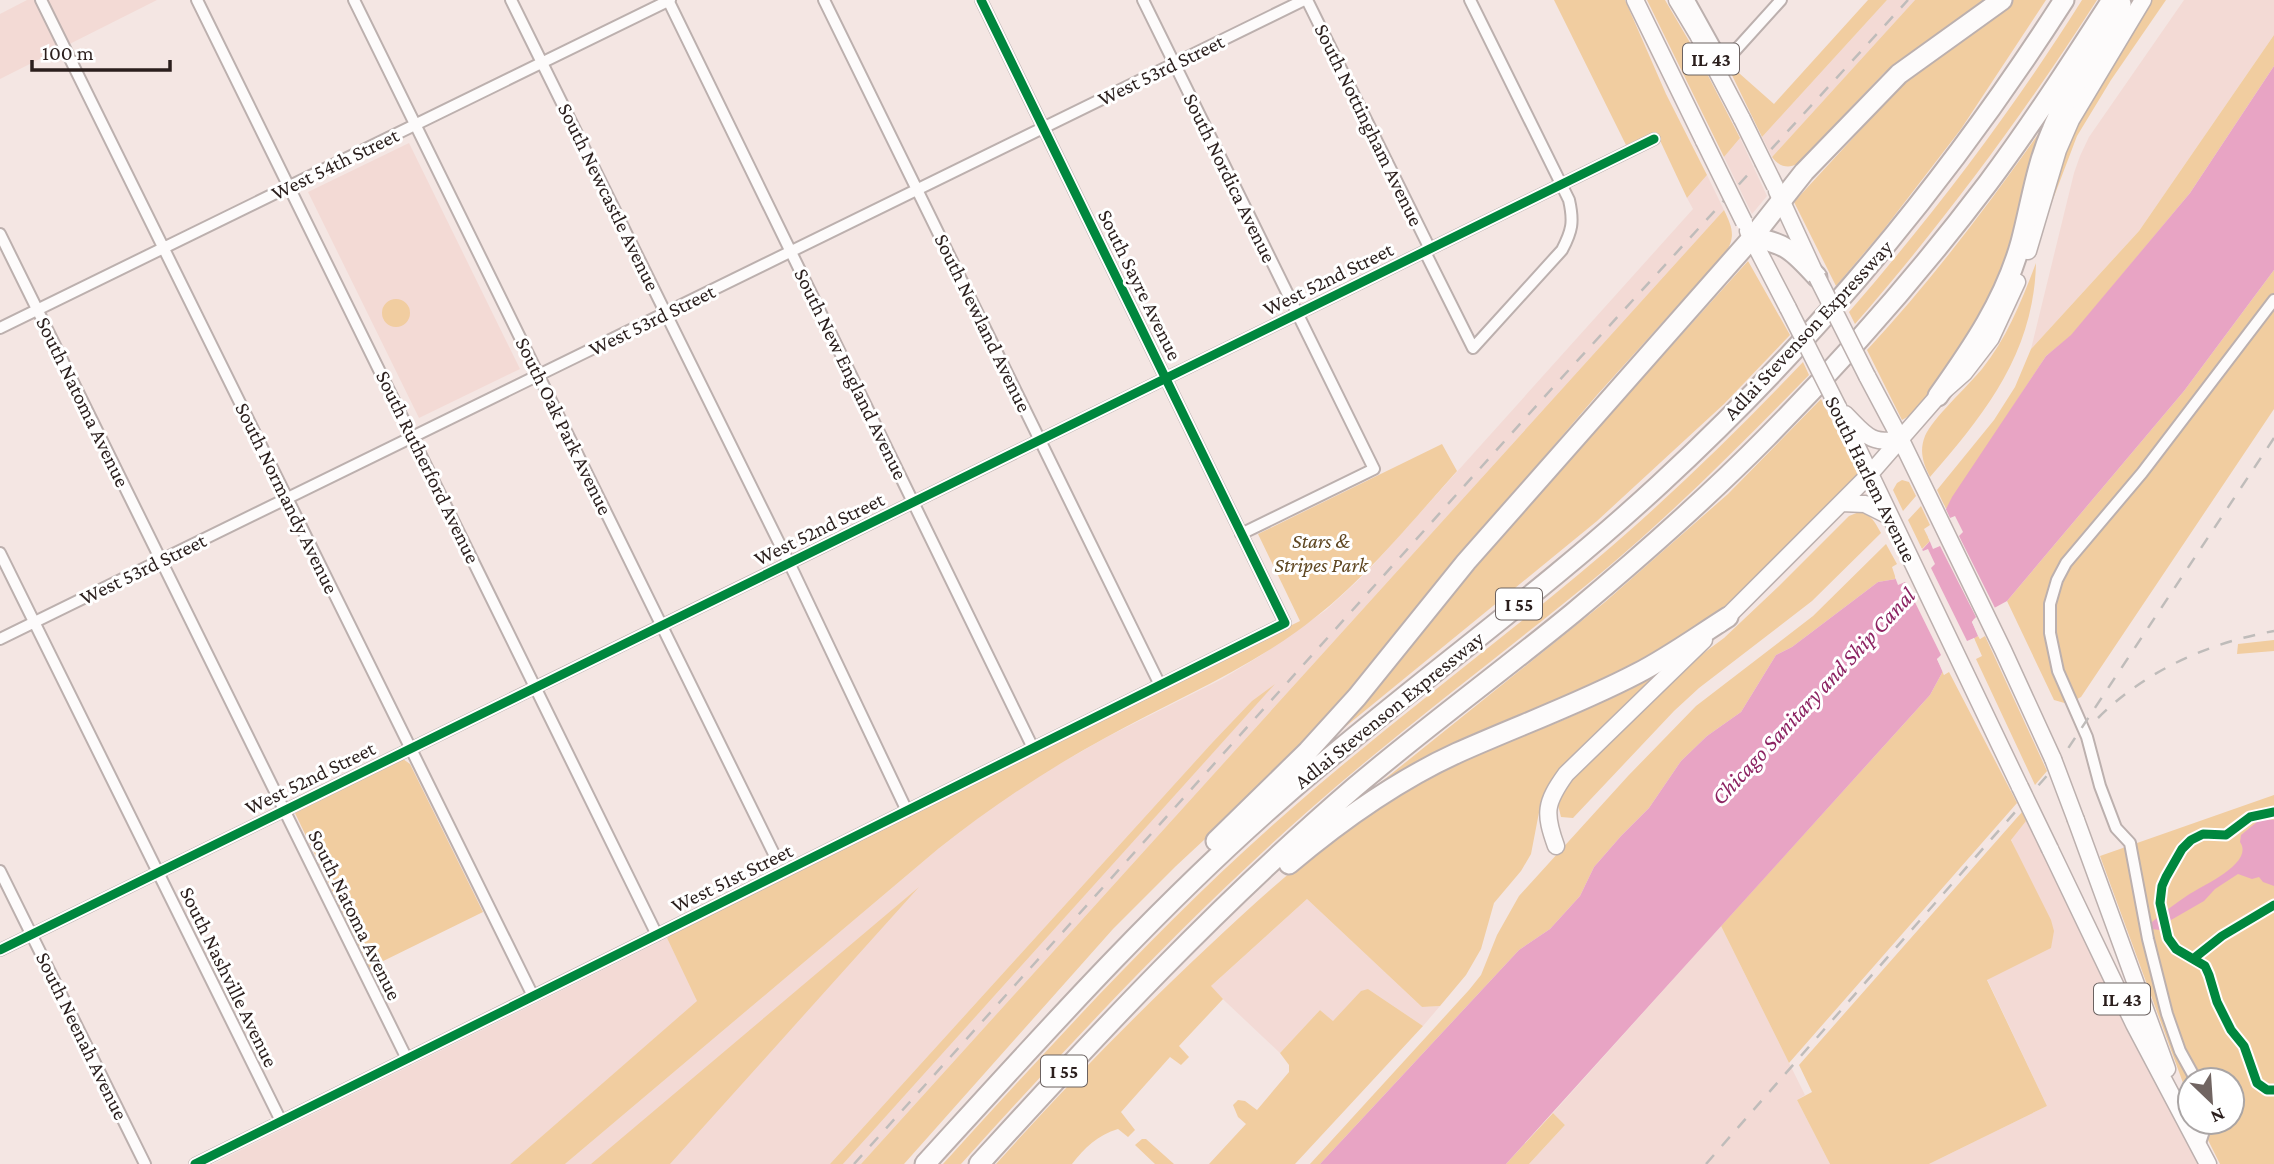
<svg xmlns="http://www.w3.org/2000/svg" width="2274" height="1164" font-family="'Crimson Pro',serif">
  <style>
    .built { fill: #f3dad5 }
    .green { fill: #f1cda0 }
    .water { fill: #e8a4c4 }
    .pier { fill: #f4e6e3 }
    .lines { fill: none; stroke-linecap: round; stroke-linejoin: round }
    .street-casing { stroke: #bcb0ae; stroke-width: 14 }
    .primary-casing { stroke: #bcb0ae; stroke-width: 19 }
    .highway-casing { stroke: #bcb0ae; stroke-width: 23 }
    .street { stroke: #fdfbfb; stroke-width: 10 }
    .primary { stroke: #fdfbfb; stroke-width: 16 }
    .highway { stroke: #fdfbfb; stroke-width: 19 }
    .rail { stroke: #bfbcba; stroke-width: 2.5; stroke-dasharray: 12 12; stroke-linecap: butt }
    .primary-bridge-casing { stroke: #bcb0ae; stroke-width: 19; stroke-linecap: butt }
    .primary-bridge { stroke: #fdfbfb; stroke-width: 16 }
    .cycleway-casing { stroke: #fff; stroke-width: 13 }
    .cycleway { stroke: #00873e; stroke-width: 9 }
    .labels { text-anchor: middle; dominant-baseline: central; stroke-width: 6; stroke-linejoin: round; paint-order: stroke }
    .shield { fill: #fff; stroke: #6b6261; stroke-width: 2 }
    .shield-label { font-size: 19px; font-weight: bold; fill: #2b1f1d }
    .street-label { font-size: 21px; fill: #2b1f1d; stroke: #fff }
    .park-label { font-size: 21px; font-style: italic; fill: #5f4722; stroke: #fff }
    .water-label { font-size: 23px; font-style: italic; fill: #8c2362; stroke: #fff }
  </style>
  <rect width="100%" height="100%" fill="#f4e6e3"/>
  <path class="built" d="M 27,0 L 157,0 L 0,79 L 0,14 Z
    M 1887,0 L 1915,0 L 1772,157 L 1762,137 Z
    M 2184,0 L 2274,0 L 2274,35 L 2139,231 L 2031,349 L 2074,173 L 2080,156 L 2089,137 Z
    M 1740,138 L 1767,196 L 1752,214 L 1724,157 Z
    M 409,143 L 520,369 L 419,418 L 308,192 Z
    M 1707,175 L 1724,210 L 861,1164 L 843,1164 L 1273,686 L 1211,744 L 830,1164 L 565,1164 L 938,849 L 987,811 L 1026,783 L 1107,737 L 1222,679 L 1260,656 L 1326,610 L 1366,573 L 1693,209 L 1687,198 Z
    M 2026,821 L 2154,1074 L 2198,1164 L 1929,1164 L 2047,1106 L 1987,979 L 2017,853 L 2011,839 Z
    M 1307,899 L 1422,1007 L 1440,1006 L 1423,1026 L 1368,989 L 1333,1021 L 1320,1010 L 1280,1053 L 1210,987 Z
    M 1721,926 L 1805,1095 L 1797,1100 L 1830,1164 L 1529,1164 L 1565,1125 L 1553,1113 Z
    M 667,938 L 698,1001 L 510,1164 L 213,1164 Z"/>
  <path class="green" d="M 1554,0 L 1625,0 L 1666,94 L 1707,175 L 1687,198 L 1656,132 L 1626,145 Z
    M 1647,0 L 1665,0 L 1699,58 L 1740,138 L 1724,157 Z
    M 1868,0 L 1887,0 L 1762,137 L 1729,69 L 1731,66 L 1774,104 Z
    M 1915,0 L 1988,0 L 1920,46 L 1884,73 L 1797,164 C 1788,169 1778,166 1772,157 Z
    M 2013,0 L 2046,0 L 1961,129 L 1881,233 L 1836,286 L 1794,202 L 1900,87 L 1931,61 Z
    M 2082,0 L 2097,0 C 2024,114 1944,222 1855,324 L 1849,312 C 1934,214 2013,110 2082,0 Z
    M 2150,0 L 2166,0 L 2111,80 L 2077,136 L 2047,215 C 2065,133 2108,71 2150,0 Z
    M 2274,35 L 2274,66 L 2190,193 L 2071,336 L 2046,356 L 1946,509 L 1937,490 L 1994,420 L 2015,387 L 2031,349 L 2139,231 Z
    M 2041,130 L 2029,166 L 2011,249 L 1997,286 L 1940,382 L 1916,412 L 1902,420 L 1867,350 C 1931,281 1987,207 2041,130 Z
    M 1724,210 C 1732,227 1736,236 1726,252 L 1597,395 L 1492,518 L 1349,695 L 1247,800 L 1176,866 L 1113,929 L 904,1164 L 861,1164 Z
    M 1748,261 L 1790,335 L 1724,404 L 1597,521 L 1334,736 L 1494,543 Z
    M 2036,263 C 2034,352 1986,413 1930,477 C 1923,463 1919,451 1925,436 C 1932,419 1968,386 1982,369 C 2007,338 2022,300 2036,263 Z
    M 2274,270 L 2274,409 L 2081,697 L 2068,704 L 2054,700 L 2007,601 L 2184,391 Z
    M382 313a14 14 0 1 1 28 0a14 14 0 1 1-28 0Z
    M 1803,362 L 1809,375 C 1744,441 1678,508 1607,568 C 1508,650 1404,726 1308,811 C 1184,921 1072,1041 961,1164 L 943,1164 C 1055,1041 1166,918 1291,809 C 1390,722 1497,644 1598,558 C 1670,497 1738,430 1803,362 Z
    M 1821,399 L 1859,474 L 1806,532 L 1742,592 L 1715,614 L 1640,666 L 1370,791 L 1605,602 L 1728,494 Z
    M 1442,444 L 1457,471 C 1406,528 1358,588 1296,632 C 1236,675 1169,702 1105,738 C 1046,770 991,807 938,849 L 565,1164 L 510,1164 L 697,1001 L 667,938 L 680,928 L 1300,621 L 1258,534 Z
    M 1902,480 L 1909,482 L 1916,496 L 1903,511 L 1893,490 L 1897,483 Z
    M 1921,506 L 1930,525 L 1924,529 L 1930,541 L 1922,549 L 1908,520 Z
    M 1859,512 C 1872,514 1875,523 1881,533 L 1812,601 L 1699,688 L 1674,711 L 1573,818 L 1561,817 L 1558,805 L 1570,777 L 1689,664 L 1724,638 L 1779,586 L 1849,516 Z
    M 1886,544 L 1897,564 L 1892,567 L 1896,579 L 1878,582 L 1792,647 L 1776,655 L 1741,712 L 1707,736 L 1681,761 L 1649,808 L 1621,836 L 1594,867 L 1580,896 L 1550,929 L 1519,950 L 1320,1164 L 1310,1164 L 1469,990 L 1481,975 L 1497,935 L 1519,896 L 1628,776 L 1696,706 L 1813,616 Z
    M 1978,636 L 1980,639 L 1985,636 L 2047,771 L 2035,785 L 1976,659 L 1982,656 L 1974,638 Z
    M 2274,640 L 2274,651 L 2237,654 L 2238,644 Z
    M 1943,671 L 1944,675 L 1949,672 L 2017,803 L 1789,1063 L 1721,926 L 1930,695 Z
    M 1652,677 L 1655,682 L 1560,775 L 1541,802 L 1531,854 L 1521,871 L 1494,903 L 1481,949 L 1466,975 L 1440,1006 L 1422,1007 L 1307,899 L 1211,986 L 1223,999 L 1179,1046 L 1189,1057 L 1181,1065 L 1170,1057 L 1121,1112 L 1135,1130 L 1128,1137 L 1118,1129 C 1098,1135 1084,1148 1072,1164 L 996,1164 C 1065,1087 1136,1014 1211,944 C 1272,886 1337,829 1411,787 C 1458,760 1511,742 1561,721 C 1592,708 1622,692 1652,677 Z
    M 1275,684 L 843,1164 L 830,1164 L 1211,744 L 1252,701 Z
    M 403,759 L 410,764 L 483,912 L 369,968 L 295,813 Z
    M 2274,795 L 2274,1164 L 2220,1164 L 2199,1122 L 2232,1122 L 2232,1080 L 2190,1080 L 2190,1102 L 2100,856 Z
    M 2022,812 L 2026,821 L 2011,840 L 2051,920 L 2054,931 L 2051,948 L 1987,980 L 2047,1106 L 1929,1164 L 1830,1164 L 1797,1100 L 1812,1092 L 1799,1065 Z
    M 919,887 L 670,1164 L 591,1164 Z
    M 1368,989 L 1423,1026 L 1295,1164 L 1209,1164 L 1246,1124 L 1238,1117 L 1233,1105 L 1238,1100 L 1245,1101 L 1257,1110 L 1289,1072 L 1289,1065 L 1280,1053 L 1320,1010 L 1333,1021 L 1361,991 Z
    M 1553,1113 L 1565,1125 L 1529,1164 L 1506,1164 Z
    M 1142,1139 L 1146,1139 L 1174,1164 L 1155,1164 L 1135,1145 Z"/>
  <path class="water" d="M 2274,66 L 2274,270 L 2184,391 L 2007,601 L 1974,619 L 1972,622 L 1978,636 L 1937,659 L 1943,671 L 1930,695 L 1506,1164 L 1320,1164 L 1519,950 L 1550,929 L 1580,896 L 1594,867 L 1621,836 L 1649,808 L 1681,761 L 1707,736 L 1741,712 L 1776,655 L 1792,647 L 1878,582 L 1896,579 L 1930,541 L 1952,497 L 2046,356 L 2071,335 L 2190,193 Z
    M 2267,819 L 2274,820 L 2274,886 L 2263,882 L 2259,877 L 2252,879 L 2238,874 L 2215,889 L 2204,901 L 2171,920 L 2160,930 L 2151,929 L 2152,922 C 2164,912 2176,903 2188,895 C 2201,886 2255,863 2240,842 L 2241,835 L 2258,821 Z"/>
  <path class="pier" d="M 1944,505 L 1950,518 L 1955,516 L 1963,532 L 1959,536 L 1995,608 L 2001,606 L 2002,609 L 1976,622 L 1982,635 L 1980,639 L 1972,622 L 1976,617 L 1940,546 L 1933,549 L 1928,537 Z
    M 1920,546 L 1923,551 L 1928,549 L 1935,564 L 1931,568 L 1967,641 L 1974,638 L 1975,641 L 1941,660 L 1946,670 L 1944,675 L 1937,659 L 1941,655 L 1905,582 L 1898,585 L 1895,577 Z"/>
  <g class="lines">
    <g class="street-casing">
      <path id="street" d="M 41,0 L 533,996
        M 197,0 L 657,935
        M 354,0 L 774,854
        M 511,0 L 794,573 L 907,811
        M 668,0 L 1033,748
        M 824,0 L 1160,685
        M 1143,0 L 1374,469 L 1241,534
        M 1307,0 L 1430,249
        M 1689,0 L 1724,63 L 1781,0
        M 0,234 L 407,1059
        M 1425,252 L 1473,348 L 1562,250 C 1572,231 1574,222 1569,200 L 1470,0
        M 0,328 L 670,0
        M 0,553 L 281,1121
        M 0,639 L 1304,0
        M 0,871 L 145,1164
        M 0,950 L 1654,139
        M 2196,1080 L 2180,1051 L 2167,1014 L 2148,939 L 2130,843 L 2116,828 L 2100,786 L 2087,737 L 2058,671 L 2050,633 L 2050,604 L 2057,580 L 2066,563 L 2142,473 L 2274,300
        M 2199,1146 L 2207,1122
        M 195,1164 L 1285,623 L 981,0"/>
    </g>
    <g class="primary-casing">
      <path id="primary" d="M 1635,0 L 1704,141
        M 1677,0 L 1698,35 L 1742,119
        M 1777,191 L 1813,269
        M 1748,231 L 1788,308
        M 2028,251 L 2058,150 L 2071,120 L 2143,0
        M 1867,376 L 1901,440 L 2003,650 L 2053,759
        M 1838,407 L 2020,787
        M 1845,414 C 1866,435 1869,444 1901,440
        M 1841,503 L 1865,504 L 1889,516
        M 1720,624 L 1869,475 L 1938,396 L 1964,373 L 1991,338 L 2017,282
        M 2076,820 L 2167,1069
        M 1556,846 C 1544,813 1545,803 1566,774 L 1704,640
        M 2050,849 L 2134,1024 L 2208,1164"/>
    </g>
    <g class="highway-casing">
      <path id="highway" d="M 1752,238 C 1786,242 1795,253 1817,277
        M 1938,396 C 1972,348 2005,300 2021,242 C 2031,204 2036,166 2052,130 C 2070,86 2101,48 2121,4
        M 1216,841 L 1308,751 L 1357,697 L 1466,562 L 1752,238 L 1804,172 L 1899,74 L 2002,0
        M 1289,864 C 1340,821 1396,781 1457,753 C 1517,726 1579,704 1638,673 C 1669,657 1698,636 1728,617
        M 925,1164 C 1039,1039 1153,911 1281,799 C 1404,691 1539,596 1660,484 C 1816,340 1950,178 2064,0
        M 979,1164 C 1099,1032 1220,903 1355,787 C 1426,727 1501,672 1573,613 C 1640,557 1706,499 1767,437 C 1846,357 1920,273 1988,183 C 2032,124 2072,62 2112,0"/>
    </g>
    <use href="#street" class="street"/>
    <use href="#primary" class="primary"/>
    <use href="#highway" class="highway"/>
    <path class="rail" d="M 2098,718 C 2146,670 2209,643 2274,631
      M 854,1164 L 1556,384 L 1908,0
      M 1706,1164 L 2059,762 L 2274,438"/>
    <g class="primary-bridge-casing">
      <path id="primary-bridge" d="M 1742,119 L 1775,186
        M 1704,141 L 1744,222
        M 1817,277 L 1867,376
        M 1788,308 L 1838,407
        M 2053,759 L 2076,820
        M 2020,787 L 2050,849"/>
    </g>
    <use href="#primary-bridge" class="primary-bridge"/>
    <g class="cycleway-casing">
      <path id="cycleway" d="M 2274,812 L 2250,817 L 2226,835 L 2203,834 L 2191,840 L 2182,849 L 2166,877 L 2162,886 L 2160,903 L 2168,938 L 2176,949 L 2193,959 L 2222,936 L 2274,905
        M 0,950 L 1654,139
        M 2193,959 L 2205,966 L 2209,975 L 2217,1002 L 2231,1030 L 2244,1046 L 2257,1083 L 2267,1090 L 2274,1090
        M 195,1164 L 1285,623 L 981,0"/>
    </g>
    <use href="#cycleway" class="cycleway"/>
  </g>
  <g class="labels">
    <g class="shield">
      <rect x="1683" y="43.5" width="56" height="31" rx="5"/>
      <rect x="1496" y="588.5" width="46" height="31" rx="5"/>
      <rect x="2094" y="983.5" width="56" height="31" rx="5"/>
      <rect x="1041" y="1055.5" width="46" height="31" rx="5"/>
    </g>
    <g class="shield-label">
      <text x="1711" y="59">IL 43</text>
      <text x="1519" y="604">I 55</text>
      <text x="2122" y="999">IL 43</text>
      <text x="1064" y="1071">I 55</text>
    </g>
    <g class="street-label">
      <text transform="translate(1161 70) rotate(-26)">West 53rd Street</text>
      <text transform="translate(1369 125) rotate(64)">South Nottingham Avenue</text>
      <text transform="translate(335 164) rotate(-26)">West 54th Street</text>
      <text transform="translate(1230 178) rotate(64)">South Nordica Avenue</text>
      <text transform="translate(609 197) rotate(64)">South Newcastle Avenue</text>
      <text transform="translate(1328 279) rotate(-26)">West 52nd Street</text>
      <text transform="translate(1140 285) rotate(64)">South Sayre Avenue</text>
      <text transform="translate(652 320) rotate(-26)">West 53rd Street</text>
      <text transform="translate(983 323) rotate(64)">South Newland Avenue</text>
      <text transform="translate(1808 330) rotate(-47)">Adlai Stevenson Expressway</text>
      <text transform="translate(851 374) rotate(64)">South New England Avenue</text>
      <text transform="translate(83 402) rotate(64)">South Natoma Avenue</text>
      <text transform="translate(564 426) rotate(64)">South Oak Park Avenue</text>
      <text transform="translate(428 467) rotate(64)">South Rutherford Avenue</text>
      <text transform="translate(1871 479) rotate(64)">South Harlem Avenue</text>
      <text transform="translate(287 498) rotate(64)">South Normandy Avenue</text>
      <text transform="translate(819 529) rotate(-26)">West 52nd Street</text>
      <text transform="translate(143 569) rotate(-26)">West 53rd Street</text>
      <text transform="translate(1389 710) rotate(-39)">Adlai Stevenson Expressway</text>
      <text transform="translate(310 778) rotate(-26)">West 52nd Street</text>
      <text transform="translate(732 878) rotate(-26)">West 51st Street</text>
      <text transform="translate(355 915) rotate(64)">South Natoma Avenue</text>
      <text transform="translate(229 977) rotate(64)">South Nashville Avenue</text>
      <text transform="translate(82 1036) rotate(64)">South Neenah Avenue</text>
    </g>
    <g class="park-label">
      <text x="1321" y="541">Stars &amp;<tspan x="1321" dy="24">Stripes Park</tspan></text>
    </g>
    <g class="water-label">
      <text transform="translate(1813 696) rotate(-47)">Chicago Sanitary and Ship Canal</text>
    </g>
  </g>
  <g transform="translate(2211 1101) rotate(155)"><circle r="33" fill="#ffffff" stroke="#aaa5a5" stroke-width="2"/>
  <path d="M0-5L12 26L0 18L-12 26Z" fill="#716562"/>
  <text y="-10" font-size="19" font-weight="bold" text-anchor="middle" fill="#2b1f1d">N</text>
  </g>
  <path d="M32 60v10h138v-10" fill="none" stroke="#2b1f1d" stroke-width="3.5"/>
  <text x="42" y="60" font-size="21" fill="#2b1f1d" stroke="#ffffff" stroke-width="5" paint-order="stroke">100 m</text>
</svg>
